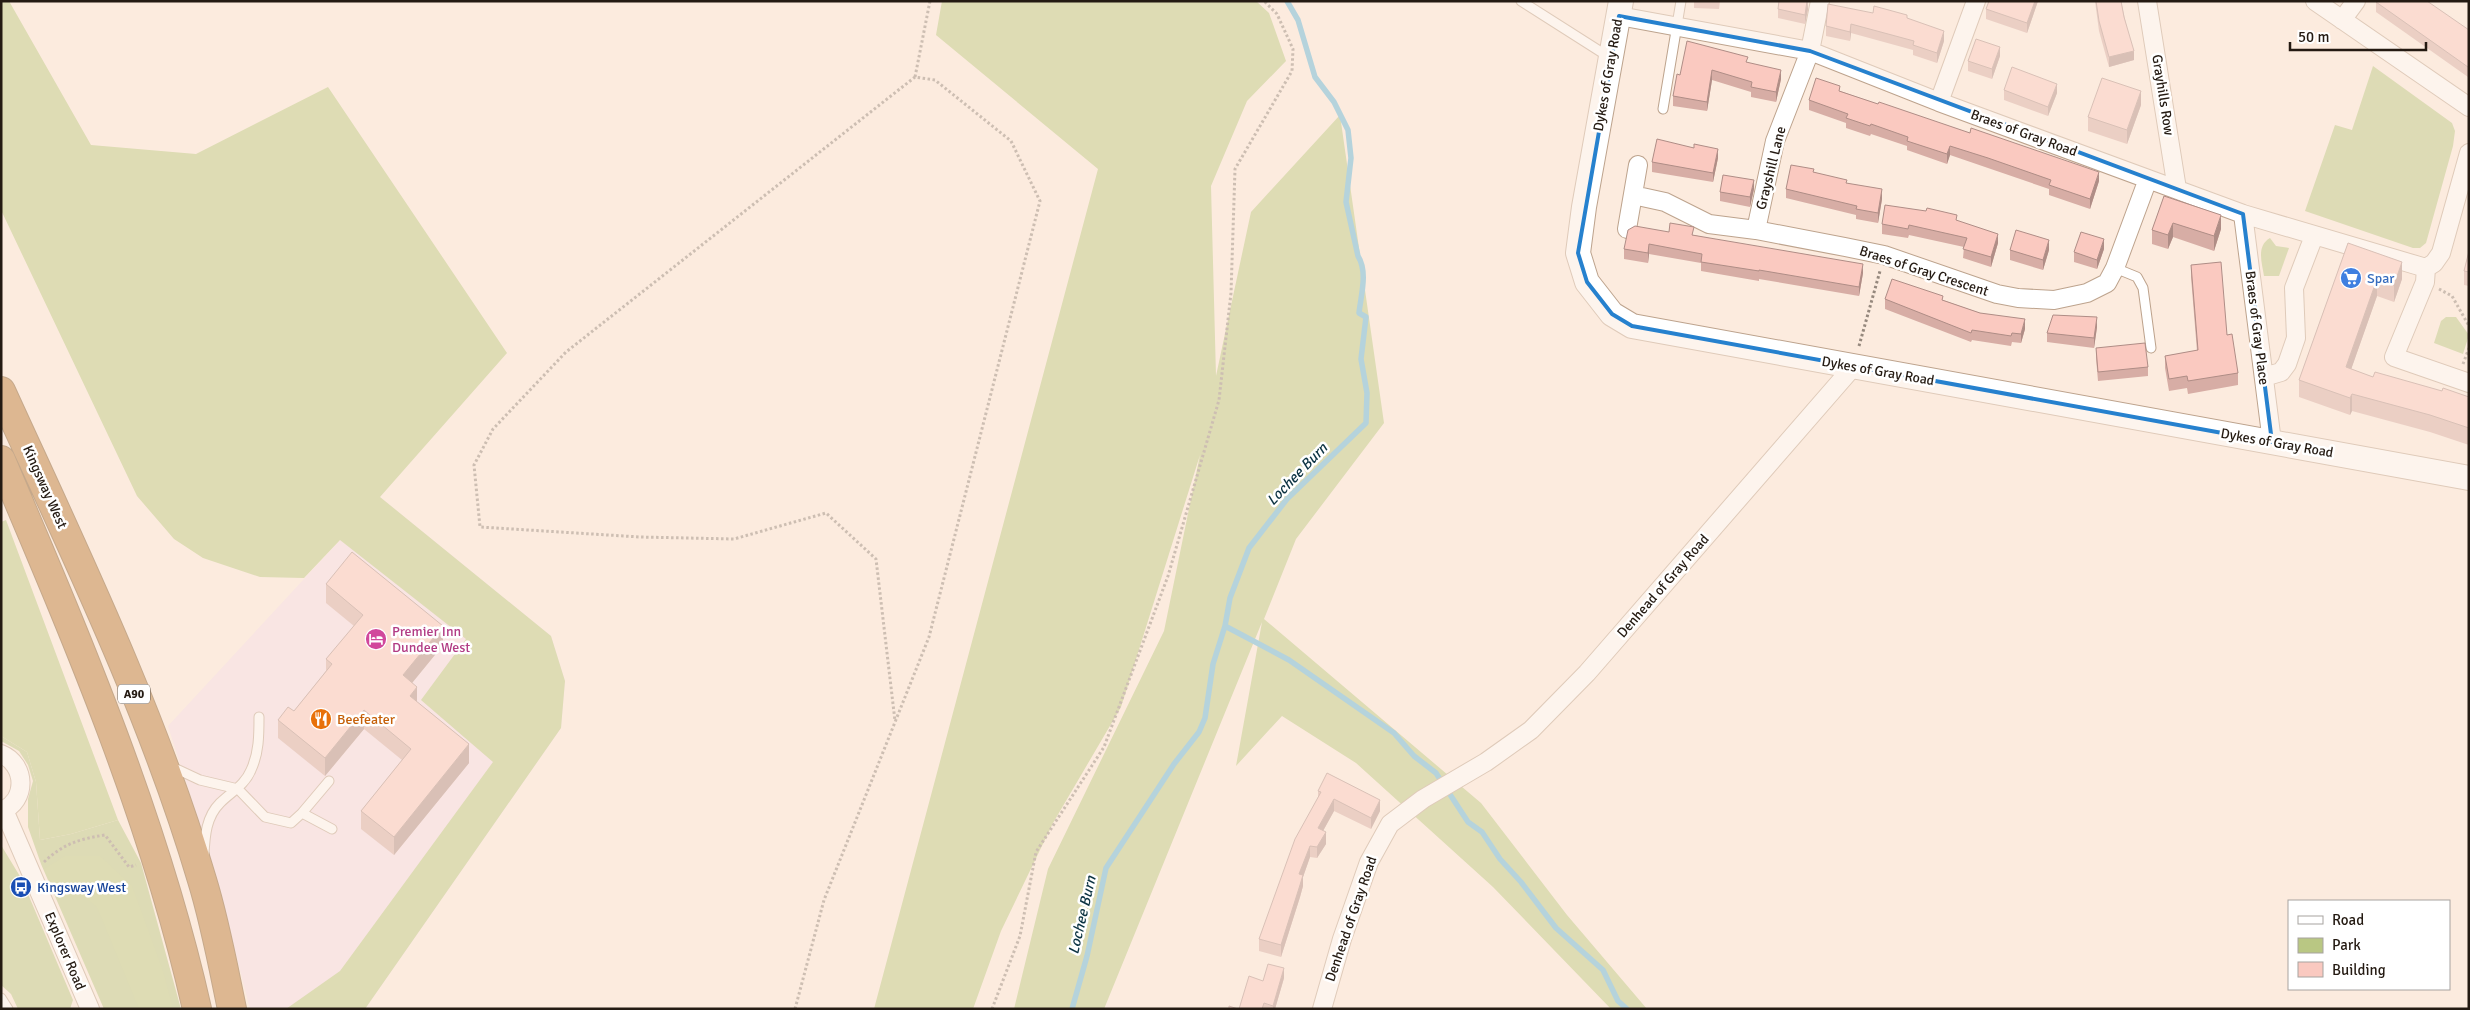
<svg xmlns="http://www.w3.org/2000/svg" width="2470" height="1010" font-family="Signika,sans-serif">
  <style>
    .commercial { fill: #f5dde8 }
    .green { fill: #b9c783 }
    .forest { fill: #bac981 }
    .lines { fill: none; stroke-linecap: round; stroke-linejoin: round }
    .stream { stroke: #61b5d9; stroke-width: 5.5 }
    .lane-casing { stroke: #bda38d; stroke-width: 11 }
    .street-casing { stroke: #bda38d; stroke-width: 20 }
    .secondary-casing { stroke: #bda38d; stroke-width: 26 }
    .highway-casing { stroke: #845827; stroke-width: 30 }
    .path { stroke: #95887d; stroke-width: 3; stroke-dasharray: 2.5 2.5; stroke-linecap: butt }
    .lane { stroke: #fff; stroke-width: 9 }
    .street { stroke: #fff; stroke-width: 18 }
    .secondary { stroke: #fff; stroke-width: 24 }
    .highway { stroke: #b87933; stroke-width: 28 }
    .wall { fill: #d7ada5 }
    .shaded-wall { fill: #af8d86 }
    .building { fill: #fac9c0; stroke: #af8d86 }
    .marked { fill: none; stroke: #2681ce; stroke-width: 4; stroke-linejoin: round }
    .labels { text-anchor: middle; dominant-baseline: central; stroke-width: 5; stroke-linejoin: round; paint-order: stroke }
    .shield { fill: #fff; stroke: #665f59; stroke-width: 1 }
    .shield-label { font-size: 12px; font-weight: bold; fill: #241a12 }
    .street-label { font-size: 14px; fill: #241a12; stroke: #fff }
    .shop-label { font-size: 14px; fill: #366cbe; stroke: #fff; text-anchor: start }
    .hotel-label { font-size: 14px; fill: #b23c85; stroke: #fff; text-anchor: start }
    .food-label { font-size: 14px; fill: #c56008; stroke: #fff; text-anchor: start }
    .transit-label { font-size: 14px; fill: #164399; stroke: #fff; text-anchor: start }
    .water-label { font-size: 15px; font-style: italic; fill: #0c3342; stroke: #fff }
  </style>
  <rect width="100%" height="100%" fill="#fcebde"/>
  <path class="commercial" d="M 380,497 L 551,636 L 565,681 L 561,728 L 365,1009 L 250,1009 L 214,869 L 168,726 Z"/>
  <path class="green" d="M 2373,66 L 2452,123 L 2455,131 L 2453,146 L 2426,243 L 2420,248 L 2413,248 L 2305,211 L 2335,125 L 2352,130 Z
    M 2270,238 L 2276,246 L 2289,248 L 2279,276 L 2264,276 C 2262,263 2256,246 2270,238 Z
    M 2446,317 L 2456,317 L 2469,335 L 2463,354 L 2434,343 L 2441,321 Z
    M 1,736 L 27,752 L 36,782 L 40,840 L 71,834 L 118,820 L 141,863 L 181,1009 L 104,1009 L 41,864 L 28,827 L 28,799 L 33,781 L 28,765 L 19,751 L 1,741 Z
    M 1,845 L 21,878 L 14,881 L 22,896 L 28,894 L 73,1000 L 70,1009 L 18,1009 L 11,994 L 1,985 Z"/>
  <path class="forest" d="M 1,1 L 9,1 L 91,145 L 196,154 L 328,87 L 507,353 L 380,497 L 551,636 L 565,681 L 561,728 L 365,1009 L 286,1009 L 340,971 L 493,762 L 421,700 L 466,639 L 340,540 L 304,578 L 260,577 L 203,558 L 174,539 L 137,496 L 1,210 Z
    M 942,1 L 1256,1 L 1269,13 L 1286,61 L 1247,101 L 1211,186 L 1216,376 L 1251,212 L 1340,115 L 1384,423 L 1296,539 L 1264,619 L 1481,803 L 1567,915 L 1647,1009 L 1611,1009 L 1493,887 L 1356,763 L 1282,716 L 1236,766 L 1262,622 L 1104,1009 L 1014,1009 L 1048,869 L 1164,631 L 1200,455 L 1121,707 L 1053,823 L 1001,931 L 973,1009 L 874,1009 L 1098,169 L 936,35 Z
    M 6,520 L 118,820 L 71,834 L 40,840 L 36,782 L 27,752 L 1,736 L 1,522 Z
    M 65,856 L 100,856 L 132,886 L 163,971 L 173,1009 L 139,1009 L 97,907 L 78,892 L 58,894 L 44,869 Z"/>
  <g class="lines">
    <path class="stream" d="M 1225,626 L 1289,660 L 1394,733 L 1414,756 L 1436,773 L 1468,822 L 1482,832 L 1500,859 L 1521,882 L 1556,928 L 1603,970 L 1618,1001 L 1627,1009
      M 1072,1009 L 1087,956 L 1106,868 L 1174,764 L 1199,732 L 1205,718 L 1213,664 L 1225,626 L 1230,598 L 1249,548 L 1287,499 L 1366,423 L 1367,393 L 1361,359 L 1366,317 L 1359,313 C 1361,295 1368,272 1358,256 L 1346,202 L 1351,158 L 1348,130 L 1334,102 L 1315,77 L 1298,20 L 1287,1"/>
    <g class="lane-casing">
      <path id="lane" d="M 1521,1 L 1609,57
        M 1663,109 L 1681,1
        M 2115,268 L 2137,277 L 2143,288 L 2151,348
        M 170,766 L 200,780 L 238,789 L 265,817 L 291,823 L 302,813 L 332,829
        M 302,813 L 329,781
        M 204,854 C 205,836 206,817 220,803 C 231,792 245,785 251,770 C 259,753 259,735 259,717
        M 1,998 L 8,1009"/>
    </g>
    <g class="street-casing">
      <path id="street" d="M 2147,1 L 2177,189
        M 2315,1 L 2469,107
        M 1619,16 L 1810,51 L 1939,102 L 2243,214 L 2426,268
        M 2342,20 L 2356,1
        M 1939,102 L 1976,1
        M 1633,195 L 1665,202 L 1709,224 L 1756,230 L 1845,247 L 1884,255 L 1997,294 L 2018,298 L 2054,300 L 2087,293 L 2107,283 L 2115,268 L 2148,179
        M 2243,214 L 2272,442
        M 1627,229 L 1638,165
        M 1756,230 L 1775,141 L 1810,51 L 1820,1
        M 2426,268 L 2425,282 L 2394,357 L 2469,383
        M 2426,268 L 2434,263 L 2441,253 L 2469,153
        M 2264,377 L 2281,372 L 2287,364 L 2296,338 L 2294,288 L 2314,236
        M 1,754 C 26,764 28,801 1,811
        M 4,810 L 90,1009
        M 1322,1009 L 1342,939 L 1369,862 L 1390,824 L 1423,799 L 1486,762 L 1531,730 L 1587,673 L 1853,367"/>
    </g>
    <g class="secondary-casing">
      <path id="secondary" d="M 1621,1 L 1584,207 L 1578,253 L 1587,282 L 1612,314 L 1632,326 L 2469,478"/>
    </g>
    <g class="highway-casing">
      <path id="highway" d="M 1,391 C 74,551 152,711 202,880 C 215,922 223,966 232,1009
        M 1,460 C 77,639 154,818 197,1009"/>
    </g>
    <path class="path" d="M 915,77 L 930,1
      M 2439,289 L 2452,296 L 2469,326
      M 1859,346 L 1880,271
      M 2463,364 L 2469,348
      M 44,862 C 63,844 79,839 105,835 L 129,867 L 136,865
      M 795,1009 L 824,900 L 929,637 L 1040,201 L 1011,141 L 935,80 L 915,77 L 566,352 L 493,429 L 474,465 L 480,527 L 640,537 L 734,539 L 826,513 L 876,559 L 895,721
      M 992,1009 L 1020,936 L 1036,852 L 1104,747 L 1168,576 L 1219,400 L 1231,293 L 1235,169 L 1292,71 L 1293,49 L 1277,14 L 1264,1"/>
    <use href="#lane" class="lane"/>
    <use href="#street" class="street"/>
    <use href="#secondary" class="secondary"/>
    <use href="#highway" class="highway"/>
  </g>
  <path class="wall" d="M 1694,1 L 1720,1 L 1719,9 L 1694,8 Z
    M 1808,1 L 1808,9 L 1805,24 L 1778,18 L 1778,9 Z
    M 2038,1 L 2027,33 L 1986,19 L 1986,9 Z
    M 2095,1 L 2121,1 L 2134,60 L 2109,67 L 2099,31 Z
    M 2376,2 L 2469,30 L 2468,77 L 2376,12 Z
    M 1873,13 L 1907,19 L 1944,41 L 1937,63 L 1913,55 L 1913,50 L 1851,33 L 1850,41 L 1826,36 L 1826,26 Z
    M 2000,56 L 1992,79 L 1968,71 L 1968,61 Z
    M 1748,63 L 1781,79 L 1776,102 L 1751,97 L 1751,92 L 1712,80 L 1707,111 L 1673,106 L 1673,96 L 1680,75 Z
    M 2004,90 L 2057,93 L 2048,116 L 2004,100 Z
    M 1840,91 L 2099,181 L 2090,209 L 2049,195 L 2049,189 L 1950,155 L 1947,164 L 1907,150 L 1907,146 L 1871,134 L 1870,136 L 1846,128 L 1846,123 L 1809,110 L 1809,100 Z
    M 2141,105 L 2127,144 L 2088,131 L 2088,117 Z
    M 1718,158 L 1713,182 L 1652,172 L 1652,162 Z
    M 1814,172 L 1847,184 L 1882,199 L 1878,223 L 1856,219 L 1856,215 L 1786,198 L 1786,189 Z
    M 1754,189 L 1750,207 L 1720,201 L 1720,192 Z
    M 2164,196 L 2221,229 L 2214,251 L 2173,237 L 2168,249 L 2152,244 L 2152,230 Z
    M 1957,221 L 1998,243 L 1991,267 L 1963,258 L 1964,247 L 1909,235 L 1908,238 L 1882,234 L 1882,224 Z
    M 1669,232 L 1694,235 L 1863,273 L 1859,296 L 1759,279 L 1759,281 L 1701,271 L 1701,263 L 1649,254 L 1648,263 L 1624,259 L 1624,249 Z
    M 2348,243 L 2402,279 L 2394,302 L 2377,296 L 2351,369 L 2373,377 L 2469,397 L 2469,445 L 2430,432 L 2352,411 L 2350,415 L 2299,397 L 2299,380 Z
    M 2104,249 L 2097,269 L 2074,262 L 2074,252 Z
    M 2010,250 L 2049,250 L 2043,270 L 2010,260 Z
    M 2469,251 L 2469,286 L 2464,285 L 2464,271 Z
    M 2191,265 L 2227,335 L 2238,373 L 2238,385 L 2188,394 L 2187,388 L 2169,391 L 2165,368 L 2165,356 L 2197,351 L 2191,277 Z
    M 1885,299 L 1943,300 L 2025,329 L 2021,343 L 2012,342 L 2011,346 L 1972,340 L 1971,342 L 1885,309 Z
    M 2097,327 L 2094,348 L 2047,342 L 2047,333 Z
    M 2096,348 L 2148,367 L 2148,376 L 2098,381 L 2096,358 Z
    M 326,584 L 443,645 L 412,683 L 417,702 L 469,763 L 394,855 L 361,829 L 361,811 L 402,760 L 364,729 L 325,776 L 278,738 L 278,720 L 294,711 L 326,671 L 326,659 L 354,626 L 326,603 Z
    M 1318,791 L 1380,811 L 1371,829 L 1334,811 L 1323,831 L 1326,844 L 1317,858 L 1310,857 L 1303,877 L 1303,886 L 1300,897 L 1281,957 L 1259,951 L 1259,939 L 1318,797 Z
    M 1284,978 L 1275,1009 L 1239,1009 L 1263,981 Z"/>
  <path class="shaded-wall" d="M 1807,1 L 1808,9 L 1805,24 L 1805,15 Z
    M 2035,1 L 2038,1 L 2027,33 L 2027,23 Z
    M 1851,24 L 1851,33 L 1850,41 L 1850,32 Z
    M 1944,31 L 1944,41 L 1937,63 L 1937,53 Z
    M 2000,47 L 2000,56 L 1992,79 L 1992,69 Z
    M 2134,51 L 2134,60 L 2109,67 L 2109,57 Z
    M 1712,70 L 1712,80 L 1707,111 L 1707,102 Z
    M 1781,70 L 1781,79 L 1776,102 L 1776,92 Z
    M 2057,84 L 2057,93 L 2048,116 L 2048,107 Z
    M 2141,91 L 2141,105 L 2127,144 L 2127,130 Z
    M 1950,146 L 1950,155 L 1947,164 L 1947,154 Z
    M 1718,149 L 1718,158 L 1713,182 L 1713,173 Z
    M 2099,172 L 2099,181 L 2090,209 L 2090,199 Z
    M 1754,180 L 1754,189 L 1750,207 L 1750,197 Z
    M 1882,189 L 1882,199 L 1878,223 L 1878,213 Z
    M 2221,215 L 2221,229 L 2214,251 L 2214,236 Z
    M 2173,223 L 2173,237 L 2168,249 L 2168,235 Z
    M 1998,234 L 1998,243 L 1991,267 L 1991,257 Z
    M 2104,239 L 2104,249 L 2097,269 L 2097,260 Z
    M 2049,240 L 2049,250 L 2043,270 L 2043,260 Z
    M 1649,244 L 1649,254 L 1648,263 L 1648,253 Z
    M 2402,262 L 2402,279 L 2394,302 L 2394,285 Z
    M 1863,264 L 1863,273 L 1859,296 L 1859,287 Z
    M 2377,279 L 2377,296 L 2346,384 L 2346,367 Z
    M 2097,317 L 2097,327 L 2094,348 L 2094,338 Z
    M 2025,319 L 2025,329 L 2021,343 L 2021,334 Z
    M 2352,394 L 2352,411 L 2350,415 L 2350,398 Z
    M 443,626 L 443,645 L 403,694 L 403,675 Z
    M 417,687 L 417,706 L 410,696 Z
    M 364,710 L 364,729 L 325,776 L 325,758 Z
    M 469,744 L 469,763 L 394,855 L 394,837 Z
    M 1334,799 L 1334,811 L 1318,840 L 1318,828 Z
    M 1380,800 L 1380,811 L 1371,829 L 1371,818 Z
    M 1326,832 L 1326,844 L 1317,858 L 1317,847 Z
    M 1310,846 L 1310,857 L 1303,877 L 1303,886 L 1300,897 L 1281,957 L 1281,945 L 1299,874 Z
    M 1284,968 L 1284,978 L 1275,1009 L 1273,1009 L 1273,1006 Z"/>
  <path class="building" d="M 1779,1 L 1807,1 L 1805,15 L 1778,9 Z
    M 1989,1 L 2035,1 L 2027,23 L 1986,9 Z
    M 2096,1 L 2121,1 L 2124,17 L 2134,51 L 2109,57 L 2099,21 Z
    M 2377,1 L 2427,1 L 2469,30 L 2469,66 L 2468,67 L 2376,2 Z
    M 1828,4 L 1873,13 L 1874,6 L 1907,15 L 1907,18 L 1944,31 L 1937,53 L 1913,45 L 1914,41 L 1851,24 L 1850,32 L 1826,26 Z
    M 1976,39 L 2000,47 L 1992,69 L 1968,61 Z
    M 1687,41 L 1748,57 L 1746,62 L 1781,70 L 1776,92 L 1751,87 L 1752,82 L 1712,70 L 1707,102 L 1673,96 L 1677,74 L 1680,75 Z
    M 2012,67 L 2057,84 L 2048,107 L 2004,90 Z
    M 1816,78 L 1840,86 L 1839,91 L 1878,104 L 1879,102 L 1970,133 L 1971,128 L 2099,172 L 2090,199 L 2049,185 L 2051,180 L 1988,158 L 1950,146 L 1947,154 L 1907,141 L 1908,137 L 1871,124 L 1870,126 L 1846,118 L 1848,114 L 1809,100 Z
    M 2102,78 L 2141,91 L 2127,130 L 2088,117 Z
    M 1657,139 L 1694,148 L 1694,144 L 1718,149 L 1713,173 L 1652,162 Z
    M 1791,165 L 1814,169 L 1813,172 L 1847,180 L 1846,183 L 1882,189 L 1878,213 L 1856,209 L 1857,206 L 1786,189 Z
    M 1723,175 L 1754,180 L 1750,197 L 1720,192 Z
    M 2164,196 L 2221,215 L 2214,236 L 2173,223 L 2168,235 L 2152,230 Z
    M 1885,205 L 1926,211 L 1927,208 L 1957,215 L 1956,220 L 1998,234 L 1991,257 L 1963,249 L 1967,238 L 1909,225 L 1908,229 L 1882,224 Z
    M 1670,223 L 1694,227 L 1692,235 L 1863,264 L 1859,287 L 1759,270 L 1759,271 L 1701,262 L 1702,254 L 1649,244 L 1648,253 L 1624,249 L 1628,230 L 1635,226 L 1669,232 Z
    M 2016,230 L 2049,240 L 2043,260 L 2010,250 Z
    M 2081,232 L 2104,239 L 2097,260 L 2074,252 Z
    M 2348,243 L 2402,262 L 2394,285 L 2377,279 L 2346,367 L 2373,377 L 2375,372 L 2442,391 L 2443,388 L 2469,397 L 2469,428 L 2430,415 L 2352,394 L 2350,398 L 2299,380 Z
    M 2469,251 L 2469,272 L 2464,271 Z
    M 2221,262 L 2227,335 L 2232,334 L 2238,373 L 2188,381 L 2187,376 L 2169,379 L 2165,356 L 2198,350 L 2191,265 Z
    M 1892,279 L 1943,296 L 1942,300 L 1980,313 L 2025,319 L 2021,334 L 2012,333 L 2011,336 L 1972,330 L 1971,333 L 1885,299 Z
    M 2053,315 L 2097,317 L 2094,338 L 2047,333 Z
    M 2145,343 L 2148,367 L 2098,372 L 2096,348 Z
    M 352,552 L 443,626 L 403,675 L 417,687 L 410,696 L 469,744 L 394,837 L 361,811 L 411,749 L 364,710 L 325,758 L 278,720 L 288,707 L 294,711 L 332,664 L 326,659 L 363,615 L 326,584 Z
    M 1327,773 L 1380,800 L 1371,818 L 1334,799 L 1318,828 L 1326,832 L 1317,847 L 1310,846 L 1299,874 L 1303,875 L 1300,885 L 1281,945 L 1259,939 L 1295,839 L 1321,792 L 1318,791 Z
    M 1268,964 L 1284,968 L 1273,1006 L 1264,1003 L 1262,1009 L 1239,1009 L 1249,976 L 1263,981 Z
    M 1229,1006 L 1238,1009 L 1229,1009 Z"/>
  <path d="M0 0H2470V1010H0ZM 1619,16 L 1810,51 L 2243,214 L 2272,442 L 1632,326 L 1612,314 L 1587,282 L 1578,253 Z" fill="#fcebde" fill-opacity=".55" fill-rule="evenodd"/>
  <path class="marked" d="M 1619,16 L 1810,51 L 2243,214 L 2272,442 L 1632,326 L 1612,314 L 1587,282 L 1578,253 Z"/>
  <defs>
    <g id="supermarket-disc" transform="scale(1.125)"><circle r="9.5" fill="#3f7fe0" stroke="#fff"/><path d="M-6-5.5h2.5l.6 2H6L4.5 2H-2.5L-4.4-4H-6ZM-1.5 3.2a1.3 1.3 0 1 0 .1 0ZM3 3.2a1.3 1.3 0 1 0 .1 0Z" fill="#fff"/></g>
    <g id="hotel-disc" transform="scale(1.125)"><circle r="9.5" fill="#d1479c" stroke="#fff"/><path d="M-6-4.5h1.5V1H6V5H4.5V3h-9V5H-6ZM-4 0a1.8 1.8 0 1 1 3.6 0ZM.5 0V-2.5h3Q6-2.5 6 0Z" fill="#fff"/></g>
    <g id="restaurant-disc" transform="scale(1.125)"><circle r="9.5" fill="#e8710a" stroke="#fff"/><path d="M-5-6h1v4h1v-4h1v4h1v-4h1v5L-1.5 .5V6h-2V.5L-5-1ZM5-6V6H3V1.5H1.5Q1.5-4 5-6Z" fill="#fff"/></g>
    <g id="bus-disc" transform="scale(1.125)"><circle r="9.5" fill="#1a4fb4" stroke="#fff"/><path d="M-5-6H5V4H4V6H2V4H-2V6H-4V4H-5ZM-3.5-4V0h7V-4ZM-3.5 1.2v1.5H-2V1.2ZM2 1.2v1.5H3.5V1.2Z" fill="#fff"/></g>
  </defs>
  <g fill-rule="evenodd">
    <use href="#supermarket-disc" x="2351" y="278"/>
    <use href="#hotel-disc" x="376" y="639"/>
    <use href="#restaurant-disc" x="321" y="719"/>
    <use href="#bus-disc" x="21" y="887"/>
  </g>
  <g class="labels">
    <rect class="shield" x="118" y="684.5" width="32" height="19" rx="4"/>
    <g class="shield-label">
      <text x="134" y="694">A90</text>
    </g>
    <g class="street-label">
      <text transform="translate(1608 75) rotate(-80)">Dykes of Gray Road</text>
      <text transform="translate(2163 95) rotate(81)">Grayhills Row</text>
      <text transform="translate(2024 133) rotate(20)">Braes of Gray Road</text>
      <text transform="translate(1771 168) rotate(-76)">Grayshill Lane</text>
      <text transform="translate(1924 271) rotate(18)">Braes of Gray Crescent</text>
      <text transform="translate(2257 328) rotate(83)">Braes of Gray Place</text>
      <text transform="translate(1878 371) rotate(10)">Dykes of Gray Road</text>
      <text transform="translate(2277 443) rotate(10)">Dykes of Gray Road</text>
      <text transform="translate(45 487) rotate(66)">Kingsway West</text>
      <text transform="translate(1663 586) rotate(-49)">Denhead of Gray Road</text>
      <text transform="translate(1351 919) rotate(-71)">Denhead of Gray Road</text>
      <text transform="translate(65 951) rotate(67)">Explorer Road</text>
    </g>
    <g class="shop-label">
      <text x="2367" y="278">Spar</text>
    </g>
    <g class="hotel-label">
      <text x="392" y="631">Premier Inn<tspan x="392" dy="16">Dundee West</tspan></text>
    </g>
    <g class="food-label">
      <text x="337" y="719">Beefeater</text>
    </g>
    <g class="transit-label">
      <text x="37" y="887">Kingsway West</text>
    </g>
    <g class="water-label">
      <text transform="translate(1297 474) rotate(-46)">Lochee Burn</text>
      <text transform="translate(1082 915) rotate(-77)">Lochee Burn</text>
    </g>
  </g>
  <rect width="2470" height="1010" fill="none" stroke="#241a12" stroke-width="5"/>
  <rect x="2288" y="900" width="162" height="90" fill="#ffffff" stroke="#a7a3a0"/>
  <rect x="2298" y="916" width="25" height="8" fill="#ffffff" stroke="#a7a3a0"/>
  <text x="2332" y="925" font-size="15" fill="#241a12">Road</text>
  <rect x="2298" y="938" width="25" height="15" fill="#b9c783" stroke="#a7a3a0"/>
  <text x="2332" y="950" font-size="15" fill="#241a12">Park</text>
  <rect x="2298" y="962" width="25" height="15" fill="#fac9c0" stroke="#a7a3a0"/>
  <text x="2332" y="975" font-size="15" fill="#241a12">Building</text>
  <path d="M2290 42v8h136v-8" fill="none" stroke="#241a12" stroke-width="2.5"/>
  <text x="2298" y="42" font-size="15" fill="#241a12" stroke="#ffffff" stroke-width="4" paint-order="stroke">50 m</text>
</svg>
